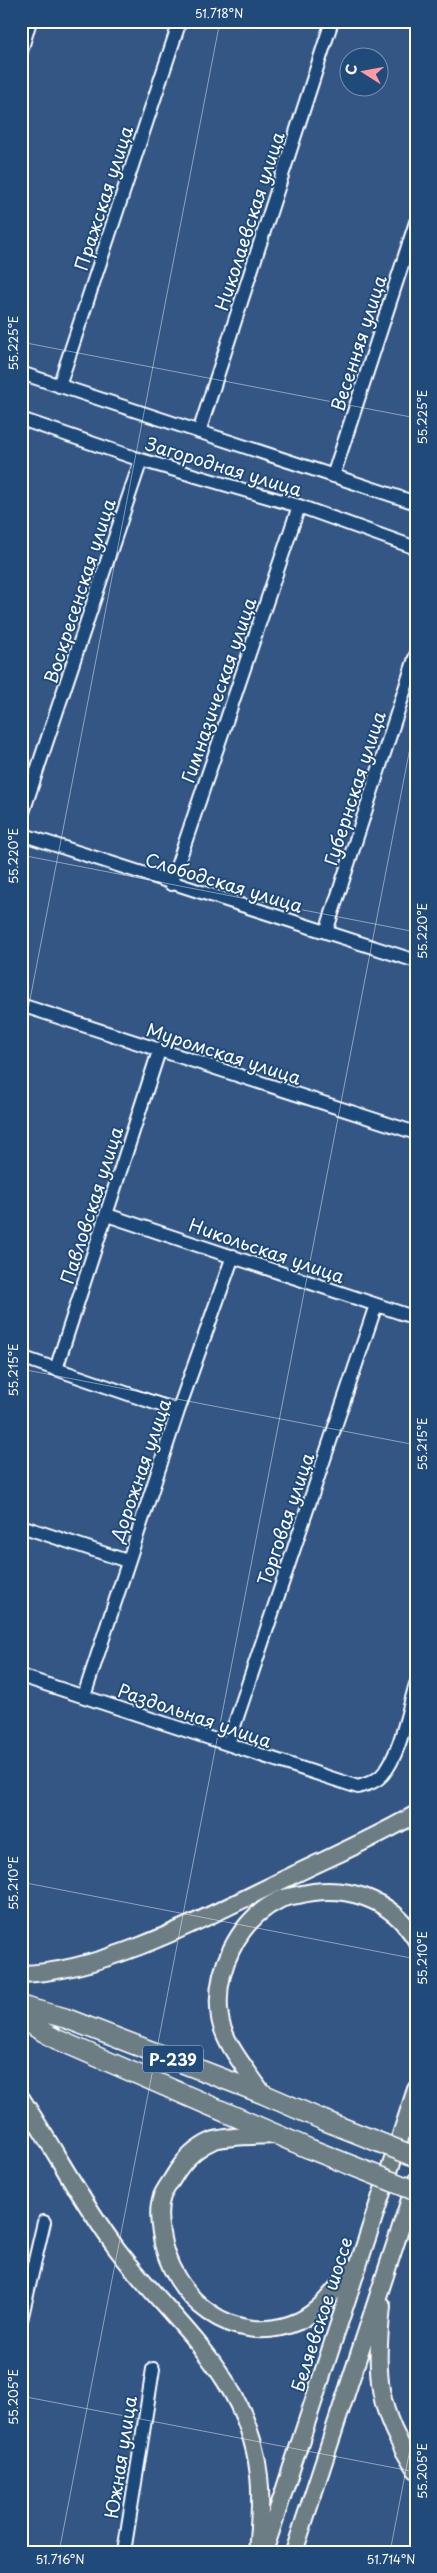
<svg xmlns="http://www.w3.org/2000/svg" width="437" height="2573" font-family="'Playpen Sans',sans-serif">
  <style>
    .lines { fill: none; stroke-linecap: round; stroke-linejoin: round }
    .minor-casing { stroke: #fff; stroke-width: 16 }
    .major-casing { stroke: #fff; stroke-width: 20 }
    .highway-casing { stroke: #fff; stroke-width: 22 }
    .minor { stroke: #1f4a7a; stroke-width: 12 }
    .major { stroke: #6c7e84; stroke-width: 16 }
    .highway { stroke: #6c7e84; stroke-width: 19 }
    .highway-bridge-casing { stroke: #fff; stroke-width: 22; stroke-linecap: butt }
    .highway-bridge { stroke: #6c7e84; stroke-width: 19 }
    .ticks { fill: none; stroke: #fff; stroke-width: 1; stroke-opacity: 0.45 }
    .labels { text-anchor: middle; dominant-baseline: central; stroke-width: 4; stroke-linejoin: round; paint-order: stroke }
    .shield { fill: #1f4a7a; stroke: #bcc9d7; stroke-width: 1 }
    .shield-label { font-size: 16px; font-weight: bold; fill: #fff }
    .street-label { font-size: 18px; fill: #fff; stroke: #1f4a7a }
    .neatline { fill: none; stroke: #fff; stroke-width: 2 }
    .ticks-label { font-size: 12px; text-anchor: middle; fill: #fff }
  </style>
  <rect width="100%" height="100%" fill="#335685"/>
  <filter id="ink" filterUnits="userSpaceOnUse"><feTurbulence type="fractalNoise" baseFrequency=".02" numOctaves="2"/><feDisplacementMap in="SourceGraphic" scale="10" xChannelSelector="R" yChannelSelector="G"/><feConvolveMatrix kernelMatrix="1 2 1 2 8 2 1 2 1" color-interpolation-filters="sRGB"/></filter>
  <g filter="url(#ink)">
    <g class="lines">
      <g class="minor-casing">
        <path id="minor" d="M 21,51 L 30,21
          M 21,373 L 416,503
          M 59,386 L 180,21
          M 21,419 L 141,460 L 299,506 L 416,548
          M 199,432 L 332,21
          M 333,476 L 416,222
          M 21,818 L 141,460
          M 21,834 L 416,961
          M 171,884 L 299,506
          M 326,932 L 416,655
          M 21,1005 L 416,1133
          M 107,1215 L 416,1318
          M 21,1357 L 178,1411
          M 56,1369 L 159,1051
          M 21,1526 L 127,1561
          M 21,1676 L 358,1787 C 367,1784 376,1782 382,1775 C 400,1756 408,1710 416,1684
          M 84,1696 L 178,1411 L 233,1256
          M 228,1744 L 376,1305
          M 21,2320 L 44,2222
          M 124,2552 L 153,2369"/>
      </g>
      <g class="major-casing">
        <path id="major" d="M 21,1974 C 106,1972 210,1915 287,1878 C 330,1857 375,1838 416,1814
          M 263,2094 C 248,2071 224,2044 220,2018 C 213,1972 238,1920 279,1900 C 285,1897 292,1896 298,1895 C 344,1883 391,1898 416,1940
          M 21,2098 C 54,2148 81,2201 117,2249 C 173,2323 249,2376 259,2476 C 262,2500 259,2527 257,2552
          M 273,2135 C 258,2136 224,2136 212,2141 C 196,2148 183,2161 174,2176 C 170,2183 165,2189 162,2196 C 158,2207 159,2222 161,2233 C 170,2298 234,2350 299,2321 C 322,2310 337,2287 353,2268
          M 382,2306 C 375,2376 376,2410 416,2470
          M 264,2552 L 416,2089
          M 294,2552 L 416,2181"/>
      </g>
      <g class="highway-casing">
        <path id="highway" d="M 21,2006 L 65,2018 L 263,2094 L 323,2120
          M 21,2019 L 56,2039 L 310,2149"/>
      </g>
      <use href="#minor" class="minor"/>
      <use href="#major" class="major"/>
      <use href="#highway" class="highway"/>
      <g class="highway-bridge-casing">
        <path id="highway-bridge" d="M 323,2120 L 416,2157
          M 310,2149 L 416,2191"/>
      </g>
      <use href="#highway-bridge" class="highway-bridge"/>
    </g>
  </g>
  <path class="ticks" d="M 21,342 L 416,418M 21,855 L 416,932M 21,1046 L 220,21M 21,1369 L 416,1445M 21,1882 L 416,1959M 21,2396 L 416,2472M 59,2552 L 416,717M 390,2552 L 416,2418"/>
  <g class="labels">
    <rect class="shield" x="143" y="2045.5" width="60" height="27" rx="4"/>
    <g class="shield-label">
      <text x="173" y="2059">Р-239</text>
    </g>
    <g class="street-label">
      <text transform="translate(103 198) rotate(-72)">Пражская улица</text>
      <text transform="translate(249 221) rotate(-72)">Николаевская улица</text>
      <text transform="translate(358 343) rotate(-72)">Весенняя улица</text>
      <text transform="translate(224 466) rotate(17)">Загородная улица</text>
      <text transform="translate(79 591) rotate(-72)">Воскресенская улица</text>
      <text transform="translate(218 690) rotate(-71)">Гимназическая улица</text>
      <text transform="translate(354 788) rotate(-72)">Губернская улица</text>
      <text transform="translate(224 882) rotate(17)">Слободская улица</text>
      <text transform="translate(224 1053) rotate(18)">Муромская улица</text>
      <text transform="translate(91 1205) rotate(-72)">Павловская улица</text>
      <text transform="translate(267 1250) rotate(19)">Никольская улица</text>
      <text transform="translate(140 1470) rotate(-71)">Дорожная улица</text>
      <text transform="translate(285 1519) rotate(-71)">Торговая улица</text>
      <text transform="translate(195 1715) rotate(19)">Раздольная улица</text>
      <text transform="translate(321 2314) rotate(-72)">Беляевское шоссе</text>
      <text transform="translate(120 2457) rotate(-81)">Южная улица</text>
    </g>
  </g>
  <rect width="437" height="2573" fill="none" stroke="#1f4a7a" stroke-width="55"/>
  <g transform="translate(364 72) rotate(281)"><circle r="24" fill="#1f4a7a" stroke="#7992af"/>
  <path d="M0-4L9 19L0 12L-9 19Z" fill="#ff9aa2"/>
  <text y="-8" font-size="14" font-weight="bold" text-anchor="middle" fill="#ffffff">С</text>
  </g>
  <rect x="28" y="28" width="382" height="2518" class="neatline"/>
  <g class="ticks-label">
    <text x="219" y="18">51.718°N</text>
    <text transform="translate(14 343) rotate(-90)" y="4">55.225°E</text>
    <text transform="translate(423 417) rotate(-90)" y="4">55.225°E</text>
    <text transform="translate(14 856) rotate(-90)" y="4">55.220°E</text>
    <text transform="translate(423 931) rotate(-90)" y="4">55.220°E</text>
    <text transform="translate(14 1370) rotate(-90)" y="4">55.215°E</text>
    <text transform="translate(423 1444) rotate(-90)" y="4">55.215°E</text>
    <text transform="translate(14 1883) rotate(-90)" y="4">55.210°E</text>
    <text transform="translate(423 1958) rotate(-90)" y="4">55.210°E</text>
    <text transform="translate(14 2397) rotate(-90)" y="4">55.205°E</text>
    <text transform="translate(423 2471) rotate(-90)" y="4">55.205°E</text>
    <text x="60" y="2564">51.716°N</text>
    <text x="391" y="2564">51.714°N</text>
  </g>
</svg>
